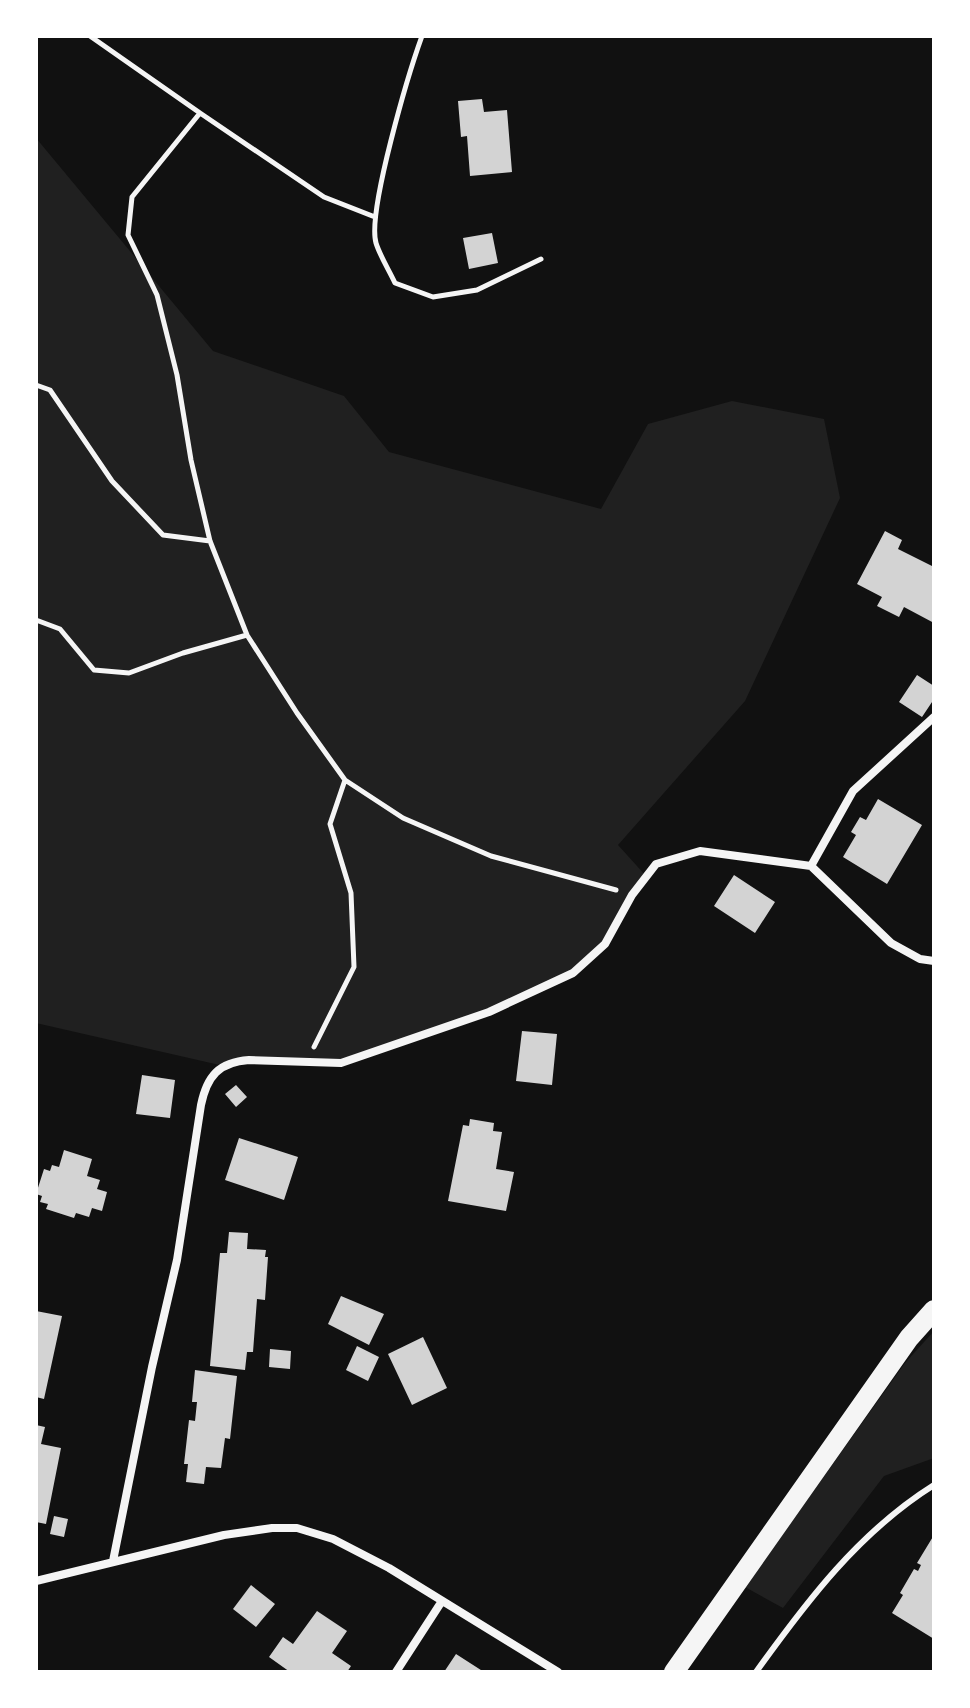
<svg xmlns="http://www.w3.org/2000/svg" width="970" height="1708" font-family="Inter,sans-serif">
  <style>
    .green { fill: #202020 }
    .building { fill: #d3d3d3 }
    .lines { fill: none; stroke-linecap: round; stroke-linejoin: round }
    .path { stroke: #f5f5f5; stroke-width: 5 }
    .service { stroke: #f5f5f5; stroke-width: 6 }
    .minor { stroke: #f5f5f5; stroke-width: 8 }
    .primary { stroke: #f5f5f5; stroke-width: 20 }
  </style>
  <rect width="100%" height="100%" fill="#111"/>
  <path class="green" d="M 36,138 L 213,351 L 344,396 L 389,452 L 601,509 L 648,424 L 732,401 L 824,419 L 840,498 L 745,701 L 618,845 L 646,876 L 605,944 L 573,973 L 489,1012 L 358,1059 L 269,1060 L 224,1066 L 36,1023 Z
    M 934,1331 L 934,1458 L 884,1476 L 783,1608 L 745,1587 L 905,1363 Z"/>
  <path class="building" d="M 482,99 L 484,112 L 507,110 L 512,172 L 470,176 L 467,136 L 461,137 L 458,101 Z
    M 492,233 L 498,263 L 469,269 L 463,238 Z
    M 885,531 L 902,540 L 898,549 L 934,567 L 934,623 L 904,607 L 899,617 L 877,606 L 882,597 L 857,584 Z
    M 917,675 L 934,686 L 934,699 L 922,717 L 899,702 Z
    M 878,799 L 922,825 L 887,884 L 843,857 L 856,835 L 851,832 L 860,817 L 866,820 Z
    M 734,875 L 775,902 L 755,933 L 714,906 Z
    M 522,1031 L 557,1034 L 552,1085 L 516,1081 Z
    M 142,1075 L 175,1080 L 170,1118 L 136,1114 Z
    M 236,1085 L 247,1097 L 236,1107 L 225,1094 Z
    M 470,1119 L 494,1123 L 493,1131 L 502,1132 L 496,1169 L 514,1172 L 506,1211 L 448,1201 L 463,1125 L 469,1126 Z
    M 239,1138 L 298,1157 L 284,1200 L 225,1180 Z
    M 64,1150 L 92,1159 L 87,1176 L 100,1180 L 97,1189 L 107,1192 L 102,1211 L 92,1208 L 89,1217 L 76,1213 L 74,1218 L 46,1209 L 48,1204 L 40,1202 L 42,1196 L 36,1194 L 44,1169 L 50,1171 L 52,1165 L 59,1167 Z
    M 229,1232 L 248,1233 L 247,1249 L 266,1250 L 265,1257 L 268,1257 L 265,1300 L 257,1299 L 253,1352 L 247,1352 L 245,1370 L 210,1366 L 220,1253 L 227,1253 Z
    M 341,1296 L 384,1314 L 369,1345 L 328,1324 Z
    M 36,1311 L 62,1316 L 44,1399 L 36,1397 Z
    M 423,1337 L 447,1388 L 412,1405 L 388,1354 Z
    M 357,1346 L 379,1357 L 368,1381 L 346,1370 Z
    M 270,1349 L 291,1351 L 290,1369 L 269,1367 Z
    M 195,1370 L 237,1376 L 230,1439 L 225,1438 L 221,1468 L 206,1467 L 204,1484 L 186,1482 L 188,1464 L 184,1464 L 189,1420 L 195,1421 L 197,1402 L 192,1402 Z
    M 36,1425 L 45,1427 L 41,1444 L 61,1448 L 46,1524 L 36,1522 Z
    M 54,1516 L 68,1519 L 64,1537 L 50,1534 Z
    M 934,1535 L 934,1639 L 892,1613 L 903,1595 L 900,1593 L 914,1569 L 918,1571 L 921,1565 L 917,1563 Z
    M 251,1585 L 275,1604 L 256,1627 L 233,1609 Z
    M 317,1611 L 347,1631 L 332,1653 L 351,1666 L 347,1672 L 290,1672 L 269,1657 L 283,1637 L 293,1644 Z
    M 456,1654 L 484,1672 L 444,1672 Z"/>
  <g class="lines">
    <path class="path" d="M 90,36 L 200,113
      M 422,36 C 409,72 367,212 376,243 C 380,256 389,270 395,283 L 433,297 L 477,290 L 541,259
      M 375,217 L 324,197 L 200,113 L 132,197 L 128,235 L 157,295 L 177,375 L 191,460 L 210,541 L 247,635 L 297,713 L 345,780 L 403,818 L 491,856 L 616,890
      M 36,385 L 50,390 L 112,481 L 163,535 L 210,541
      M 36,620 L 60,629 L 94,670 L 129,673 L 183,653 L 247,635
      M 314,1047 L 354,967 L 351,893 L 330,824 L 345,780"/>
    <path class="service" d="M 756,1672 C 807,1601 859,1532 934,1485"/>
    <path class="minor" d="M 811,866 L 853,791 L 934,717
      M 113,1561 L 152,1367 L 177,1260 L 201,1105 C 207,1076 219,1062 249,1060 L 341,1063 L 489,1012 L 573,973 L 605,944 L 632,895 L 656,864 L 700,851 L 811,866 L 891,943 L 920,959 L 934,961
      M 36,1581 L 224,1535 L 272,1528 L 297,1528 L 333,1539 L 389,1568 L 558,1672
      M 396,1672 L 442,1601"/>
    <path class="primary" d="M 674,1672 L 909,1338 L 934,1310"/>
  </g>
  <rect width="970" height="1708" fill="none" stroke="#ffffff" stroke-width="76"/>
</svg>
